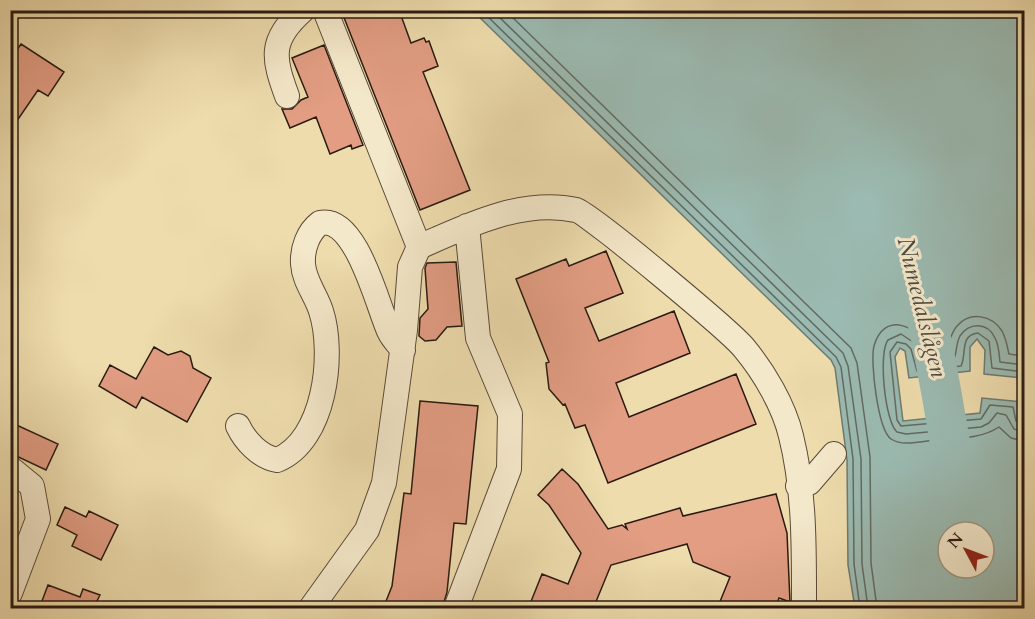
<svg xmlns="http://www.w3.org/2000/svg" width="1035" height="619" font-family="Cardo,serif">
  <style>
    .water { fill: #9bbab1; stroke: #6d7a71; stroke-width: 1.5; fill-rule: evenodd }
    .lines { fill: none; stroke-linecap: round; stroke-linejoin: round }
    .shore { stroke: #626a61; stroke-width: 1.5 }
    .river { stroke: #9bbab1; stroke-width: 40 }
    .building { fill: #e29d83; stroke: #291a11; stroke-width: 1.5 }
    .minor-casing { stroke: #5a4a38; stroke-width: 26 }
    .minor { stroke: #f4e8ca; stroke-width: 24 }
    .labels { text-anchor: middle; dominant-baseline: central; stroke-width: 6; stroke-linejoin: round; paint-order: stroke }
    .water-label { font-size: 24px; font-style: italic; fill: #4b4a41; stroke: #f4e8ca }
  </style>
  <rect width="100%" height="100%" fill="#eedcad"/>
  <filter id="stains"><feTurbulence type="fractalNoise" baseFrequency=".00333" numOctaves="4"/><feColorMatrix values="0 0 0 0 .2 0 0 0 0 .09 0 0 0 0 .02 0 0 0 .5 -.17"/></filter>
  <radialGradient id="worn" r=".72"><stop offset=".6" stop-color="#630" stop-opacity="0"/><stop offset="1" stop-color="#630" stop-opacity=".3"/></radialGradient>
  <path class="water" d="M 473,11 L 1024,11 L 1024,378 L 984,374 L 985,350 L 977,339 L 970,347 L 970,371 L 909,378 L 905,351 L 900,348 L 895,357 L 903,421 L 980,413 L 982,398 L 1022,402 L 1020,418 L 1024,418 L 1024,608 L 855,608 L 848,565 L 847,460 L 835,368 L 831,360 ZM 948,532 L 984,532 L 984,568 L 948,568 Z"/>
  <g class="lines">
    <path class="shore" d="M 481,10 L 836,357 L 841,367 L 853,459 L 854,564 L 860,608
      M 492,10 L 843,353 L 848,366 L 861,459 L 862,564 L 868,608
      M 505,10 L 851,348 L 857,363 L 870,457 L 871,563 L 877,608
      M 1024,356 L 1009,354 C 1007,346 1006,338 1002,331 C 992,315 970,311 957,326 C 950,334 950,344 944,351 L 929,352 C 918,324 884,311 874,346 C 870,362 878,430 891,439 C 903,447 923,441 936,440 C 958,438 981,439 999,427 L 1011,438 L 1024,441
      M 1024,365 L 1000,362 C 999,354 999,345 995,338 C 988,322 969,322 960,336 C 956,343 957,352 954,359 L 922,362 L 916,344 L 901,334 L 888,340 C 878,353 885,422 897,432 L 906,434 L 981,427 L 989,423 L 997,413 L 1006,415 L 1014,429 L 1024,432
      M 1024,372 L 992,368 L 989,341 L 978,333 C 959,335 967,355 961,366 L 917,371 L 911,349 L 906,344 L 897,342 L 890,352 L 897,420 L 901,426 L 981,419 L 990,405 L 1013,407 L 1016,421 L 1024,424"/>
    <path class="river" d="M 927,320 C 943,390 952,461 965,532"/>
  </g>
  <path class="building" d="M 341,10 L 399,10 L 411,43 L 424,38 L 426,42 L 429,41 L 438,66 L 423,72 L 470,190 L 420,210 Z
    M 21,44 L 64,72 L 48,96 L 38,90 L 10,131 L 10,60 Z
    M 324,45 L 363,145 L 352,149 L 351,145 L 330,154 L 316,117 L 290,128 L 282,109 L 292,109 L 301,100 L 308,97 L 292,58 Z
    M 606,251 L 623,293 L 585,308 L 599,341 L 674,311 L 690,353 L 616,383 L 629,417 L 736,374 L 756,424 L 608,483 L 585,425 L 575,428 L 565,404 L 563,405 L 549,389 L 546,363 L 549,362 L 516,279 L 566,259 L 569,266 Z
    M 456,262 L 462,326 L 447,327 L 436,340 L 425,341 L 419,336 L 420,318 L 428,309 L 425,268 L 427,263 Z
    M 154,347 L 168,355 L 181,351 L 190,356 L 193,368 L 211,378 L 187,422 L 142,397 L 136,408 L 99,386 L 110,365 L 136,379 Z
    M 420,401 L 478,406 L 466,524 L 454,523 L 447,592 L 442,609 L 383,609 L 392,586 L 404,493 L 411,494 Z
    M 10,422 L 58,444 L 46,470 L 10,453 Z
    M 562,469 L 578,484 L 608,529 L 622,525 L 627,529 L 625,524 L 680,508 L 683,516 L 776,494 L 787,533 L 790,602 L 779,598 L 775,609 L 717,609 L 730,577 L 693,562 L 687,544 L 611,565 L 593,609 L 528,609 L 542,574 L 568,584 L 581,553 L 549,505 L 538,495 Z
    M 65,507 L 86,517 L 89,511 L 118,525 L 101,560 L 72,546 L 77,535 L 57,525 Z
    M 48,585 L 80,597 L 83,589 L 100,595 L 96,603 L 106,609 L 39,609 Z"/>
  <g class="lines">
    <g class="minor-casing">
      <path id="minor" d="M 325,10 L 419,247 C 466,226 523,198 576,210 C 589,213 731,332 744,348 C 764,372 784,406 791,436 C 805,492 804,551 804,608
        M 287,96 C 273,58 269,40 303,10
        M 238,426 C 245,441 260,457 277,460 C 325,441 335,354 321,311 C 316,295 304,281 303,264 C 302,249 308,232 320,223 C 356,215 377,304 389,331 C 392,338 398,344 403,350
        M 10,468 L 32,486 L 38,519 L 10,593
        M 798,486 L 809,483 L 834,454
        M 311,608 L 367,530 L 384,483 L 405,330 L 410,267 L 419,247
        M 456,608 L 509,469 L 510,414 L 478,338 L 467,226"/>
    </g>
    <use href="#minor" class="minor"/>
  </g>
  <g class="labels">
    <g class="water-label">
      <text transform="translate(922 307) rotate(76)">Numedalslågen</text>
    </g>
  </g>
  <rect width="1035" height="619" fill="none" stroke="#eedcad" stroke-width="36"/>
  <rect x="12" y="12" width="1011" height="595" fill="none" stroke="#291a11" stroke-width="3"/>
  <rect x="18" y="18" width="999" height="583" fill="none" stroke="#291a11" stroke-width="1.5"/>
  <g transform="translate(966 550) rotate(311)"><circle r="28" fill="#f4e8ca" stroke="#a39680" stroke-width="1.5"/>
  <path d="M0-4.5L10 22L0 15L-10 22Z" fill="#8f2418"/>
  <text y="-9" font-size="16" font-weight="bold" text-anchor="middle" fill="#291a11">N</text>
  </g>
  <rect width="100%" height="100%" filter="url(#stains)"/>
  <rect width="100%" height="100%" fill="url(#worn)"/>
</svg>
